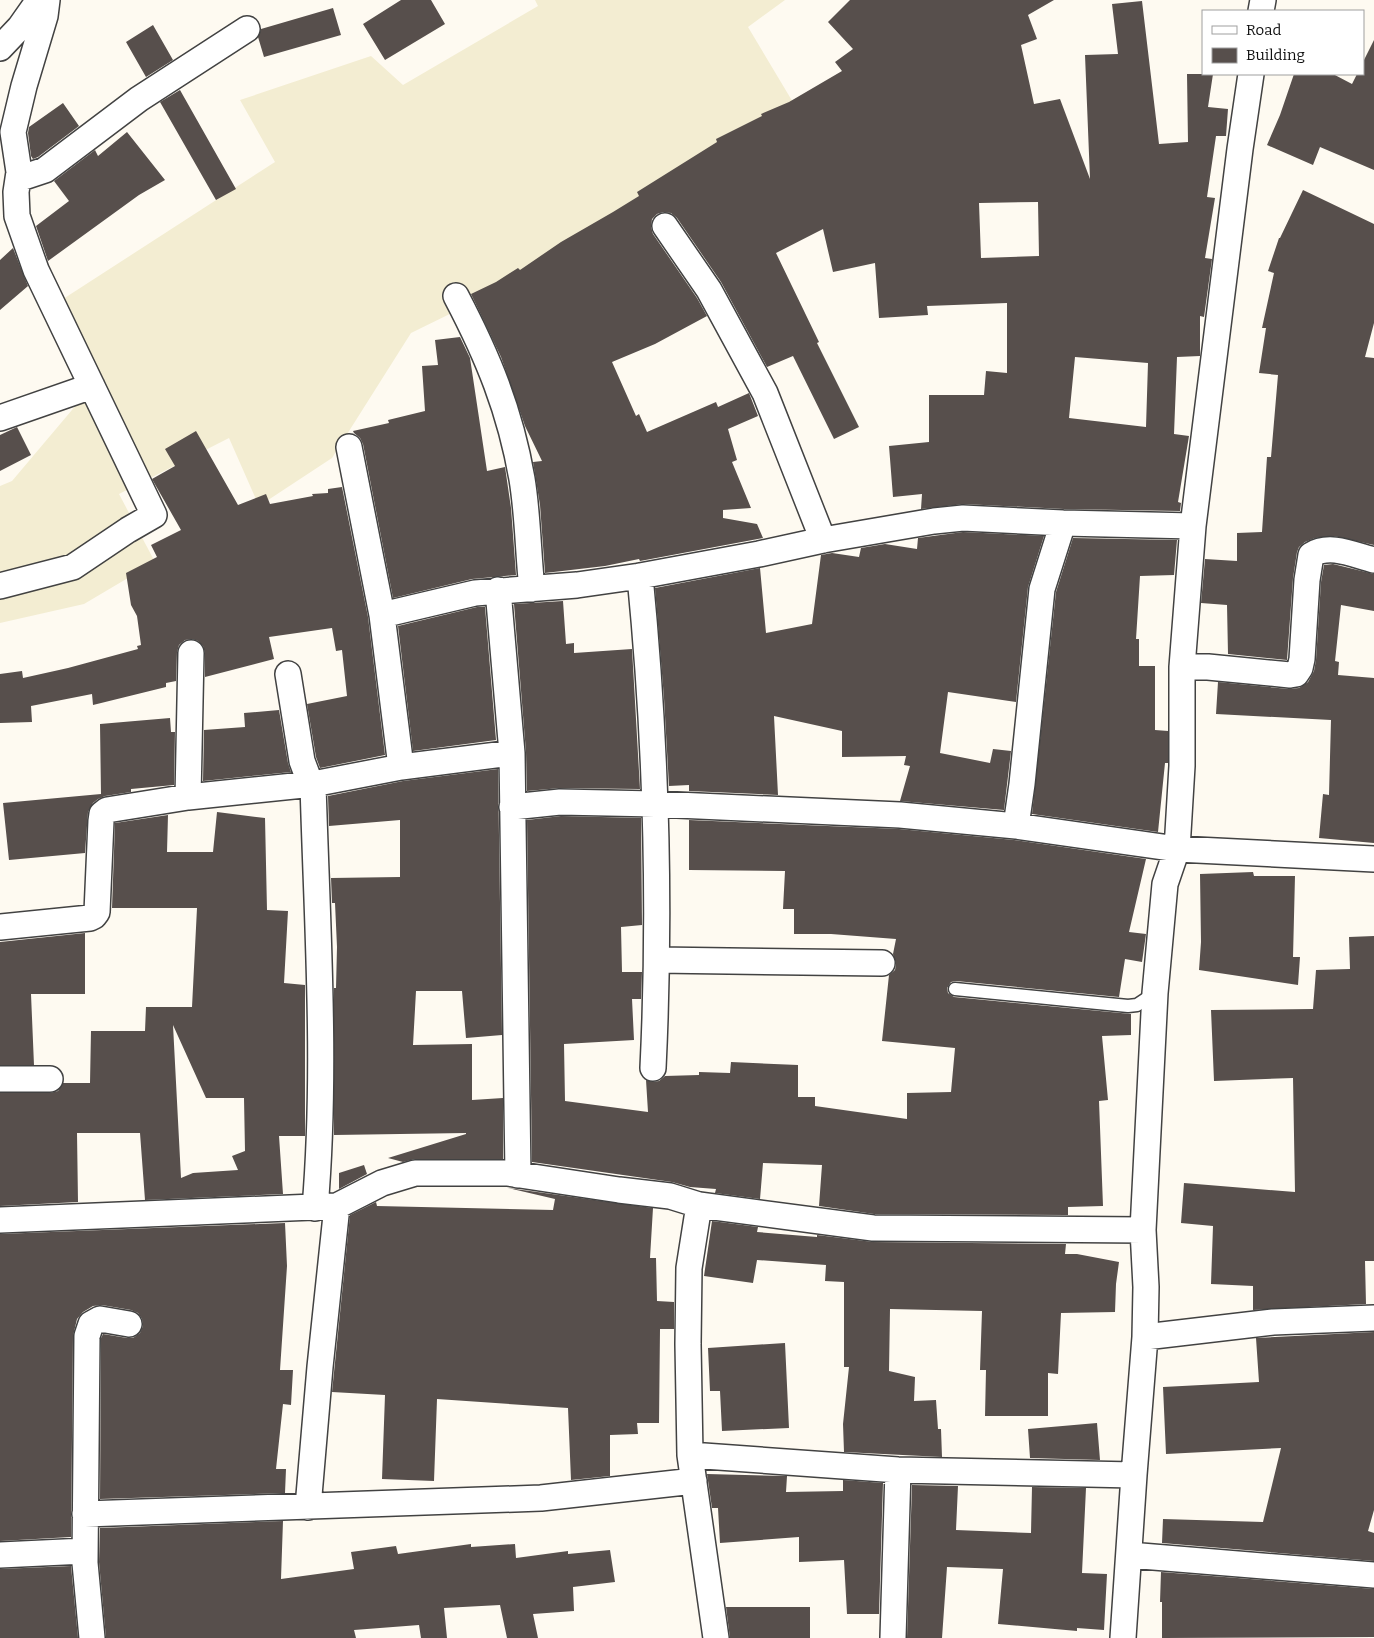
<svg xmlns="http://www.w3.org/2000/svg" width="1374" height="1638" font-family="Bitter,serif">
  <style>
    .farmland { fill: #f3edd2 }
    .building { fill: #574f4c; fill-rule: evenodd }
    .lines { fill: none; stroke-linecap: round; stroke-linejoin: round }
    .service-casing { stroke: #424242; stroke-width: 15 }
    .minor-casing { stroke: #424242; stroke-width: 28 }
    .service { stroke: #fff; stroke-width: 12 }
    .minor { stroke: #fff; stroke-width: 25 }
  </style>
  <rect width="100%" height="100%" fill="#fefaf1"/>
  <path class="farmland" d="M 535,0 L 785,0 L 748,27 L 800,114 L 619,231 L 411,333 L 332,458 L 259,506 L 229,438 L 119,494 L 155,562 L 84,604 L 0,623 L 0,486 L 12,481 L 88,391 L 60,301 L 275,162 L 240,100 L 371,56 L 403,85 L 538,6 Z"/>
  <path class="building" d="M 401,0 L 431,0 L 445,24 L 385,60 L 363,24 Z
    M 850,0 L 1054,0 L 1028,15 L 1037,39 L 1021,45 L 1034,104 L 1060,99 L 1090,179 L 1085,55 L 1118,54 L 1112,4 L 1142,1 L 1159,144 L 1188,142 L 1187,74 L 1213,74 L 1208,107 L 1228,109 L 1226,136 L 1216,136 L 1207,197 L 1215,198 L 1205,258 L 1212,259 L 1204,317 L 1200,316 L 1200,356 L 1177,357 L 1174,434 L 1189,436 L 1178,502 L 1181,503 L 1180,511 L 1064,509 L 964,504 L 921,509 L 922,494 L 893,497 L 889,446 L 929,442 L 929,395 L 984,395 L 986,371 L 1007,373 L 1007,303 L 927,306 L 928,315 L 879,318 L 875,263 L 833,272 L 823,229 L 776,253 L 819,342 L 817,343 L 859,427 L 834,439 L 793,356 L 767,367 L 721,282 L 677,218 L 671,213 L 663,212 L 657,214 L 652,219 L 651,227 L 653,234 L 697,298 L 707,316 L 655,344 L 612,362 L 636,416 L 639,414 L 647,432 L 716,402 L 718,407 L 749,393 L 758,416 L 728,429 L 737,460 L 732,462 L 751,508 L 723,510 L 723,518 L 757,524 L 763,538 L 640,561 L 639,559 L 605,566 L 545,573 L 540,505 L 533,462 L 542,461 L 525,426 L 501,357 L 471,294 L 496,282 L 518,268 L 520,270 L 561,242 L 613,212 L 639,196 L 637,192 L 717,142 L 716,139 L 762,116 L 761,114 L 789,102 L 842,71 L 835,62 L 853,49 L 828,22 ZM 1038,202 L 1039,256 L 981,258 L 979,203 ZM 1075,357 L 1148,363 L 1146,427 L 1069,418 Z
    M 333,8 L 341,35 L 264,57 L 258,37 L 261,29 Z
    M 153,25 L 173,60 L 146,77 L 126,42 Z
    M 1374,40 L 1374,170 L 1320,147 L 1313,165 L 1267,145 L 1280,115 L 1294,74 L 1333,74 L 1352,84 L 1357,74 L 1363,74 L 1363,62 Z
    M 180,90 L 236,189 L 216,200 L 160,102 Z
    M 63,103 L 79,126 L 38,157 L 33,159 L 31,156 L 28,133 L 29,127 Z
    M 127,132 L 165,180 L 139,195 L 48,261 L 36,226 L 69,201 L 54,181 L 95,150 L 98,156 Z
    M 1303,190 L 1374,224 L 1374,323 L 1365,357 L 1374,358 L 1374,545 L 1334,536 L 1315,538 L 1305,542 L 1299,547 L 1297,552 L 1293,578 L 1287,660 L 1228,654 L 1227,605 L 1201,603 L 1205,559 L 1237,561 L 1237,533 L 1262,532 L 1267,457 L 1271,457 L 1278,375 L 1259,373 L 1266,328 L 1262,328 L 1274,273 L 1268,271 L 1279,238 L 1280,238 Z
    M 13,248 L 28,286 L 0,310 L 0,260 Z
    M 460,337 L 470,358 L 487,471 L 505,467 L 511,508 L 516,575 L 472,579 L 393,598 L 363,444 L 360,438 L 354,433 L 353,431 L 389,423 L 388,420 L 425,411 L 422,366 L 438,365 L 435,340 Z
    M 17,427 L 31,455 L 0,471 L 0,435 Z
    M 196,431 L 238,505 L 266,494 L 270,504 L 313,496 L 312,494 L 328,493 L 328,489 L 342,487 L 368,617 L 385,755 L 320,768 L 316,757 L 307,704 L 347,696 L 342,650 L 336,651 L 332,628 L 269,637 L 274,659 L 205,677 L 205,653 L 203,646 L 198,641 L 192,639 L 185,640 L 179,645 L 177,652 L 176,681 L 166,683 L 166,687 L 93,705 L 92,694 L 31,706 L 32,722 L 0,723 L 0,674 L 22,671 L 23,678 L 68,668 L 138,649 L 137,646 L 141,645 L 137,616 L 131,605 L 126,573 L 157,557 L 151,545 L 181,530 L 152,479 L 175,466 L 165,449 Z
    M 963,532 L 1044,536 L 1028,587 L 1016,702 L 948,692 L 940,753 L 990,763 L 993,749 L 1011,751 L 1004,810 L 900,801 L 910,766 L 904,765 L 906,756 L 842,757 L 842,731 L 774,716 L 778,795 L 689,791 L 689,785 L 669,786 L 664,698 L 655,588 L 760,568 L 766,633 L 812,624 L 821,555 L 832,553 L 859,557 L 861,548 L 885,544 L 917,549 L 918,538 Z
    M 1073,538 L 1177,540 L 1174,575 L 1140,576 L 1136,639 L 1139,639 L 1139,666 L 1155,666 L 1155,730 L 1168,731 L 1168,763 L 1165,763 L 1158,832 L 1032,814 L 1056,592 Z
    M 1333,564 L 1374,574 L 1374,611 L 1341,605 L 1335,661 L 1339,662 L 1338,675 L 1374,678 L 1374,843 L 1319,838 L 1323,794 L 1329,795 L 1331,720 L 1216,714 L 1218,682 L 1289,689 L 1299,688 L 1308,682 L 1314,671 L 1316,660 L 1321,582 L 1324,565 Z
    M 563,601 L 566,644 L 574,643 L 574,653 L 632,649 L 640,789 L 560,788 L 527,791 L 526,752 L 514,604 Z
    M 477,607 L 485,607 L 496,740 L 413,751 L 398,626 Z
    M 279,710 L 288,763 L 291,772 L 203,781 L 204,730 L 245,727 L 244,713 Z
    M 170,718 L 171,732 L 175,732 L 174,785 L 131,789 L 131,792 L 105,796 L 98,799 L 93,803 L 88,812 L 85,853 L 9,860 L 3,803 L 101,794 L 100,724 Z
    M 498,769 L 502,1035 L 466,1038 L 462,991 L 416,991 L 413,1045 L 472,1044 L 472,1100 L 503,1098 L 503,1159 L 415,1159 L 403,1162 L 388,1158 L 466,1134 L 466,1133 L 334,1135 L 334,988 L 336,988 L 337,947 L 335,903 L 332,903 L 331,878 L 400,877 L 400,820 L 329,826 L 328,796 L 403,781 Z
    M 217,812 L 265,818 L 267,910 L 288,911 L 284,983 L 305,985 L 305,1136 L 279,1136 L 283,1194 L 145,1200 L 140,1133 L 77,1133 L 78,1202 L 0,1206 L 0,1093 L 50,1093 L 58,1091 L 63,1083 L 90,1083 L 91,1031 L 145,1031 L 146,1007 L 192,1007 L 197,908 L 112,908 L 115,823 L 168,815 L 167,852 L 213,852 ZM 173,1025 L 206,1098 L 244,1098 L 245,1151 L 232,1156 L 238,1170 L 193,1173 L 181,1178 Z
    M 561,816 L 641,818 L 642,925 L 621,927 L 622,972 L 642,972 L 641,999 L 632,999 L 634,1040 L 564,1044 L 565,1101 L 648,1112 L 646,1080 L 653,1082 L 659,1081 L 665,1076 L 699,1075 L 699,1072 L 730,1073 L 731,1062 L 798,1065 L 798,1097 L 815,1097 L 815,1106 L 907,1119 L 907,1093 L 951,1092 L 955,1048 L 882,1041 L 889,975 L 895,970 L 896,964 L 893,954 L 896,939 L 831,934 L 794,934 L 794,909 L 783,909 L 785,871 L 689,870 L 689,820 L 899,829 L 1014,840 L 1146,859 L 1129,932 L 1146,934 L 1142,962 L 1125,959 L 1119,997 L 956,981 L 951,982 L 947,988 L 948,993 L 954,997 L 1131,1014 L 1131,1035 L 1102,1036 L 1108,1100 L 1099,1101 L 1103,1206 L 1068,1207 L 1068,1215 L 874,1214 L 819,1206 L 822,1165 L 763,1163 L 760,1199 L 715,1193 L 716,1189 L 690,1187 L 672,1182 L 532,1162 L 527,820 Z
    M 1253,872 L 1254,876 L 1295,876 L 1293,957 L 1300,957 L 1298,985 L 1199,970 L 1201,942 L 1200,874 Z
    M 85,933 L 85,994 L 31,994 L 34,1065 L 0,1065 L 0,942 Z
    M 1374,936 L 1374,1261 L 1365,1261 L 1366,1304 L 1253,1310 L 1253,1286 L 1211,1284 L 1213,1226 L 1181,1223 L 1184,1183 L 1295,1192 L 1293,1078 L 1214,1081 L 1211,1010 L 1313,1009 L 1316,970 L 1350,969 L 1349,937 Z
    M 364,1165 L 367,1174 L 339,1189 L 339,1173 Z
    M 508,1188 L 653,1208 L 650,1258 L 656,1258 L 657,1301 L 674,1302 L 674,1329 L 660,1329 L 659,1423 L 637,1423 L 638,1434 L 610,1435 L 610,1476 L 571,1480 L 568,1408 L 437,1399 L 434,1481 L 382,1479 L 385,1395 L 332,1392 L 350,1215 L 376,1202 L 377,1206 L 553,1210 L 555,1199 Z
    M 712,1221 L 758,1227 L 757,1232 L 817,1237 L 817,1235 L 873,1242 L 1066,1244 L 1065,1254 L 1077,1254 L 1119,1262 L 1116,1284 L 1115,1312 L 1061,1313 L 1058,1374 L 1048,1373 L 1048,1416 L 985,1416 L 986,1370 L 980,1370 L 982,1311 L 890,1309 L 889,1371 L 915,1377 L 914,1401 L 936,1400 L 938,1429 L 941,1429 L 942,1457 L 844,1452 L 843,1424 L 849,1367 L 844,1367 L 844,1282 L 825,1281 L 826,1265 L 757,1260 L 753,1283 L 704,1276 Z
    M 285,1223 L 287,1266 L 280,1370 L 293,1370 L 291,1405 L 283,1404 L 276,1469 L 286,1469 L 285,1493 L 100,1499 L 101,1338 L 103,1334 L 127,1338 L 133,1338 L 140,1333 L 143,1326 L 142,1319 L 138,1313 L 131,1310 L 102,1305 L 93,1306 L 83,1312 L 77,1319 L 73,1336 L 71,1537 L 0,1541 L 0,1234 Z
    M 1374,1332 L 1374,1510 L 1368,1531 L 1374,1533 L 1374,1561 L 1162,1543 L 1163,1519 L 1263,1522 L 1281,1448 L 1166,1454 L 1163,1387 L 1259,1382 L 1256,1338 Z
    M 785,1343 L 789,1428 L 722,1431 L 720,1391 L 710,1391 L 708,1348 Z
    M 1097,1423 L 1100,1460 L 1030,1458 L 1028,1429 Z
    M 707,1474 L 787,1476 L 786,1492 L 843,1491 L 843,1480 L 883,1483 L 879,1614 L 847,1614 L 844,1560 L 799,1562 L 799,1537 L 720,1543 L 718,1508 L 712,1508 Z
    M 912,1485 L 958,1486 L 956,1530 L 1031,1533 L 1032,1487 L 1086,1488 L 1082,1573 L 1107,1574 L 1104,1630 L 1077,1628 L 1077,1631 L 998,1624 L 1003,1569 L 947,1567 L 942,1638 L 907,1638 Z
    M 283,1521 L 281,1579 L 354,1569 L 351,1552 L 396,1546 L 398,1554 L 471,1544 L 471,1547 L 515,1544 L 516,1558 L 568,1551 L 568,1554 L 610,1550 L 615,1582 L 573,1587 L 574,1611 L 533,1614 L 538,1638 L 507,1638 L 500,1605 L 444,1608 L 447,1638 L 421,1638 L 419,1625 L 354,1630 L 356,1638 L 106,1638 L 99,1562 L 100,1528 Z
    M 71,1566 L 78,1638 L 0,1638 L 0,1569 Z
    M 1161,1572 L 1374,1589 L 1374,1637 L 1162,1638 L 1162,1602 L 1160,1602 Z
    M 726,1607 L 810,1607 L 810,1638 L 730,1638 Z"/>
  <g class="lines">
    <g class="service-casing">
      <path id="service" d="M 955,989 L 1128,1006 L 1137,1005 L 1155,993"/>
    </g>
    <g class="minor-casing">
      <path id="minor" d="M 1261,11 L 1263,0
        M 0,48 L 20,27 L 39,0
        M 18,179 L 45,170 L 139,99 L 247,29
        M 665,226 L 709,290 L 765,393 L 823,540
        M 456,296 C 488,357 510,410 522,479 C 528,515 528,553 532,589
        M 0,418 L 92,386
        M 640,576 C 656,740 661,903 653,1068
        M 0,586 L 73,567 L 128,530 L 154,515 L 36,270 L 17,216 L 16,192 L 19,172 L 13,132 L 24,86 L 45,16 L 47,0
        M 498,590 L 512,753 L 518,1175
        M 382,615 L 475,593 L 577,585 L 640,576 L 759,554 L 823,540 L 934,521 L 963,518 L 1063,523 L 1193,526
        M 1182,667 L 1208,667 L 1290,675 L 1296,674 L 1300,668 L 1302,659 L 1307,580 L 1311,555 C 1330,543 1354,555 1374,560
        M 288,674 L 302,761 L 308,777 L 313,784 L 401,767 L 382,615 L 349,447
        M 401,767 L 512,753
        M 188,797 L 191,653
        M 512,807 L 560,802 L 655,804 L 900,815 L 1016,826 L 1177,849 L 1374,859
        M 1016,826 L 1022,784 L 1042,589 L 1063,523
        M 0,927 L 90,918 L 94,916 L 97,912 L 101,821 L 102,814 L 107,810 L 188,797 L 313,784 C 317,925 327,1067 315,1208
        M 657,960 L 882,963
        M 0,1079 L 50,1079
        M 699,1205 L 689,1268 L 688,1344 L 690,1455 L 716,1638
        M 0,1220 L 337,1206 L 382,1183 L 415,1173 L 507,1173 L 619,1190 L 670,1196 L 699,1205 L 873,1228 L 1143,1230
        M 1145,1337 L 1273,1322 L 1374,1318
        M 690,1455 L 898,1470 L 1134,1475
        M 308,1507 L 320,1367 L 337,1206
        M 85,1514 L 541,1498 L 694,1481
        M 0,1555 L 85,1551
        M 1129,1555 L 1374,1575
        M 92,1638 L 85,1563 L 87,1336 L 91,1324 L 100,1319 L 129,1324
        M 893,1638 L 898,1470
        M 1123,1638 L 1134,1475 L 1145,1337 L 1146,1287 L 1143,1230 L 1155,993 L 1165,884 L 1177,849 L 1182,766 L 1182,667 L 1193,526 L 1240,149 L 1251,74"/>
    </g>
    <use href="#service" class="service"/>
    <use href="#minor" class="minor"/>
  </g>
  <rect x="1202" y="10" width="162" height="65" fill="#ffffff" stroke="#9f9f9f"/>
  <rect x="1212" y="26" width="25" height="8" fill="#ffffff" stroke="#9f9f9f"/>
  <text x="1246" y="35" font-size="15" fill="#0f0f0f">Road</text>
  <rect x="1212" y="48" width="25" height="15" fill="#574f4c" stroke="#9f9f9f"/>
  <text x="1246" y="60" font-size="15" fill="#0f0f0f">Building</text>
</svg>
